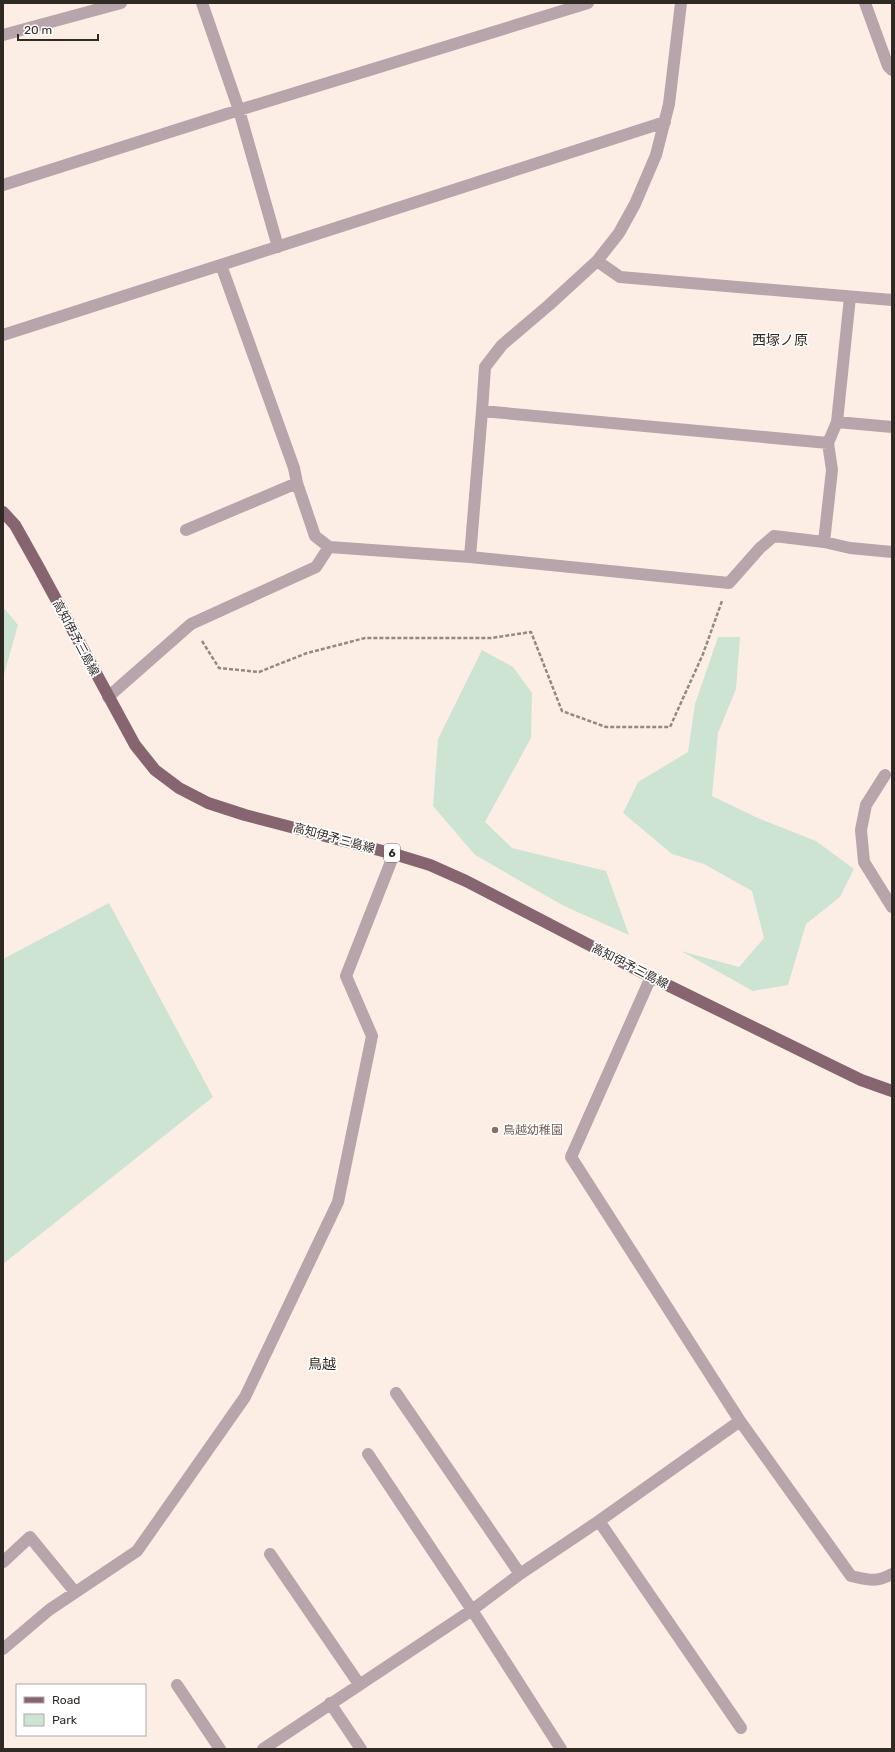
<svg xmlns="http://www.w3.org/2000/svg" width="895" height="1752" font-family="Rubik,'Noto Sans JP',sans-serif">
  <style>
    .green { fill: #cde4d2 }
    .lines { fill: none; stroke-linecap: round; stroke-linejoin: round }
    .path { stroke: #928982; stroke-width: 2.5; stroke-dasharray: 4 2; stroke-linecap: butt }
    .street { stroke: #b8a4ab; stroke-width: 12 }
    .primary { stroke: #866571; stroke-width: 12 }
    .education-dot { fill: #8d6e63; stroke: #fff; stroke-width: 1.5 }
    .labels { text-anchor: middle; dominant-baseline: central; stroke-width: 3.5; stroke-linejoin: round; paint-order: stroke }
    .shield { fill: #fff; stroke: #6e6a66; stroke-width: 1 }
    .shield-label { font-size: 11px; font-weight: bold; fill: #302a25 }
    .street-label { font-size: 12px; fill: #302a25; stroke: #fff }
    .education-label { font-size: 12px; fill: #785e54; stroke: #fff; text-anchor: start }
    .quarter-label { font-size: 14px; fill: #33261d; stroke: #fff }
  </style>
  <rect width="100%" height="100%" fill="#fceee5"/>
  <path class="green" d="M 3,607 L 18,625 L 3,678 Z
    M 718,637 L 740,637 L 736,689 L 718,733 L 712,796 L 760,819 L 816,841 L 854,869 L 840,897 L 806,924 L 788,985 L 753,991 L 681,951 L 739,967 L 764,938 L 752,891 L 704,864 L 672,854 L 623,813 L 638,782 L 688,752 L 695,704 Z
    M 482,650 L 513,667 L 532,693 L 531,738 L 485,822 L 512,848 L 606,871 L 629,935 L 564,906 L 475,855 L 433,806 L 438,739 Z
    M 109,903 L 213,1097 L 3,1264 L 3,959 Z"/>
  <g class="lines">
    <path class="path" d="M 202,641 L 219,668 L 259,672 L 307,653 L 365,638 L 491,638 L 531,632 L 562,711 L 606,727 L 670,727 L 703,654 L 722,601"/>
    <path class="street" d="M 202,3 L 239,110 L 278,247
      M 681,3 L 669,104 L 656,155 L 635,204 L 619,233 L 597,261 L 620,277 L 892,300
      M 865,3 L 888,66 L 892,70
      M 3,35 L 121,3
      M 3,185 L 239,110 L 588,3
      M 221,265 L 294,468 L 297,483 L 315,536 L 329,547 L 470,557 L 729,583 L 760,548 L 774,536 L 824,542 L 850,548 L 892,552
      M 3,335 L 665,122
      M 482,411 L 485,367 L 502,345 L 549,305 L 597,261
      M 837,422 L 892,427
      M 186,530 L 297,483
      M 824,542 L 832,470 L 828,443 L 837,422 L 850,297
      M 470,557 L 482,411 L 828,443
      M 108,697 L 191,624 L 316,567 L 329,547
      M 885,775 L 866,805 L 861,830 L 864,862 L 892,907
      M 651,977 L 571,1157 L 740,1421 L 851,1576 C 869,1580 875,1583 892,1574
      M 396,1393 L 520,1574
      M 368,1454 L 472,1610 L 561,1749
      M 599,1521 L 741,1728
      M 270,1554 L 359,1684
      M 3,1562 L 30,1537 L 75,1592
      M 3,1649 L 49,1610 L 137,1551 L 245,1397 L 338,1202 L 372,1036 L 346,976 L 394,854
      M 177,1685 L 220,1749
      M 330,1703 L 361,1749
      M 263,1749 L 472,1610 L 520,1574 L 599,1521 L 740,1421"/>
    <path class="primary" d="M 3,512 L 15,525 L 38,566 L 135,745 L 155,770 L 179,788 L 208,803 L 245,815 L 394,854 L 430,865 L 466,881 L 651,977 L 820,1060 L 861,1080 L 892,1091"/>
  </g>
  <circle class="education-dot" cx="495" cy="1130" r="4"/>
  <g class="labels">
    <rect class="shield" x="384" y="844" width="16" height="18" rx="3"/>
    <g class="shield-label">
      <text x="392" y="853">6</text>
    </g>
    <g class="street-label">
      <text transform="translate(76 638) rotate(62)">高知伊予三島線</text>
      <text transform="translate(334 838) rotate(15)">高知伊予三島線</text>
      <text transform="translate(630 966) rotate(27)">高知伊予三島線</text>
    </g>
    <g class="education-label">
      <text x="503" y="1130">鳥越幼稚園</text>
    </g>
    <g class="quarter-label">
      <text x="780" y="340">西塚ノ原</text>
      <text x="322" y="1364">鳥越</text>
    </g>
  </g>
  <rect width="895" height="1752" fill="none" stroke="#302a25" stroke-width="8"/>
  <rect x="16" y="1684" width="130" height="52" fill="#ffffff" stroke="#acaaa8"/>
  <rect x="24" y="1697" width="20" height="6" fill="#866571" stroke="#acaaa8"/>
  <text x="52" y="1704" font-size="12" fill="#302a25">Road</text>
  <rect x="24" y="1714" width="20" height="12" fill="#cde4d2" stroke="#acaaa8"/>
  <text x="52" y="1724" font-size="12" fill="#302a25">Park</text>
  <path d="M18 34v6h80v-6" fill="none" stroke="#302a25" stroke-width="2"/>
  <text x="24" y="34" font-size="12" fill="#302a25" stroke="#ffffff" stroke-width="3" paint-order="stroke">20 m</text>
</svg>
